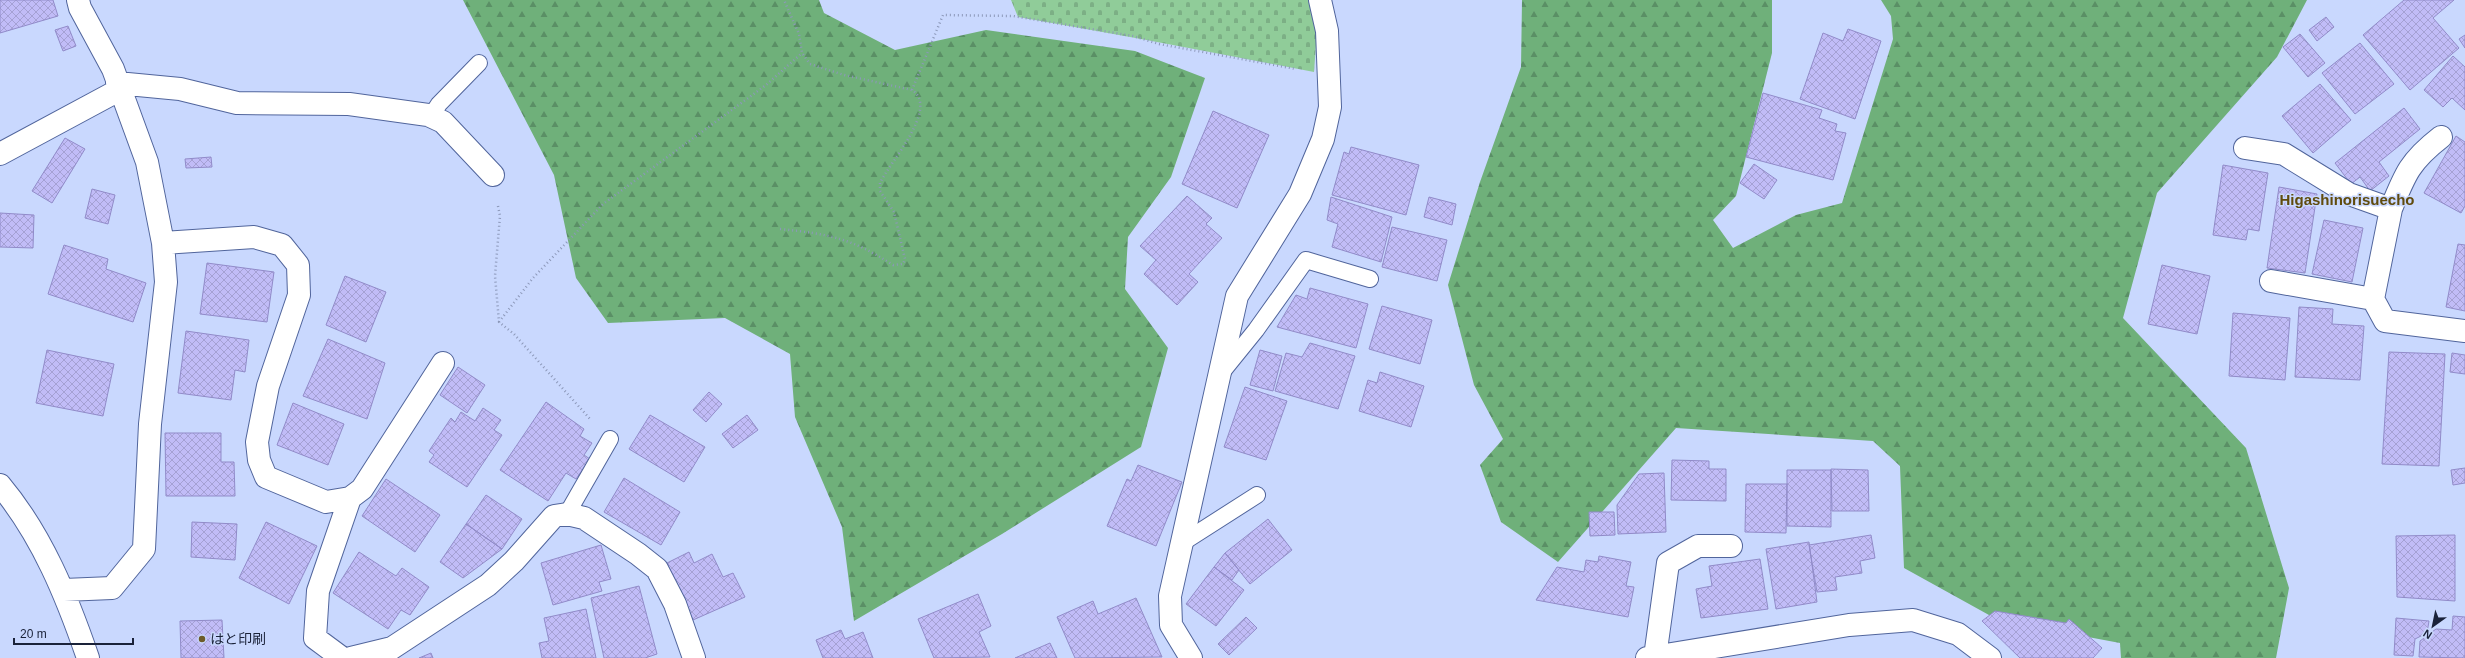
<svg xmlns="http://www.w3.org/2000/svg" width="2465" height="658" font-family="Helvetica,'Noto Sans JP',sans-serif">
  <style>
    .forest { fill: url(#forest-firs) }
    .cemetery { fill: url(#cemetery-stones) }
    .building { fill: url(#building-cross-hatch); stroke: #918bc9 }
    .lines { fill: none; stroke-linecap: round; stroke-linejoin: round }
    .lane-casing { stroke: #51659c; stroke-width: 18 }
    .street-casing { stroke: #51659c; stroke-width: 24 }
    .path { stroke: #8c98b9; stroke-width: 2.5; stroke-dasharray: 1 3; stroke-linecap: butt }
    .lane { stroke: #fff; stroke-width: 16 }
    .street { stroke: #fff; stroke-width: 22 }
    .poi-dot { fill: #6d5a29; stroke: #c9d8fe; stroke-width: 1.5 }
    .labels { text-anchor: middle; dominant-baseline: central; stroke-width: 3; stroke-linejoin: round; paint-order: stroke }
    .poi-label { font-size: 14px; fill: #1a2239; stroke: #c9d8fe; text-anchor: start }
    .neighbourhood-label { font-size: 15px; font-weight: bold; fill: #604b0d; stroke: #c9d8fe }
  </style>
  <defs>
    <pattern id="forest-firs" width="22" height="20" patternUnits="userSpaceOnUse"><rect width="22" height="20" fill="#6fb07a"/><path d="M5 1l3.5 6h-7zM16 11l3.5 6h-7z" fill="#5a8f65"/></pattern>
    <pattern id="cemetery-stones" width="16" height="16" patternUnits="userSpaceOnUse"><rect width="16" height="16" fill="#90cc99"/><path d="M2 7V4a2 2 0 0 1 4 0v3zM10 15v-3a2 2 0 0 1 4 0v3z" fill="#7caf85"/></pattern>
    <pattern id="building-cross-hatch" width="8" height="8" patternUnits="userSpaceOnUse"><rect width="8" height="8" fill="#c1bcf7"/><path d="M0 0l8 8M0 8l8-8" fill="none" stroke="#a5a1d4"/></pattern>
  </defs>
  <rect width="100%" height="100%" fill="#c9d8fe"/>
  <path class="forest" d="M 463,0 L 819,0 L 824,13 L 895,50 L 986,30 L 1135,51 L 1205,78 L 1171,177 L 1128,237 L 1125,289 L 1168,348 L 1141,447 L 1002,534 L 854,621 L 842,527 L 795,417 L 790,354 L 725,318 L 608,323 L 576,278 L 554,175 Z
    M 1522,0 L 1772,0 L 1772,53 L 1736,196 L 1713,220 L 1733,248 L 1796,215 L 1842,203 L 1893,39 L 1891,16 L 1881,0 L 2307,0 L 2277,57 L 2157,193 L 2123,318 L 2246,448 L 2289,588 L 2276,658 L 2121,658 L 2120,643 L 1998,620 L 1904,568 L 1900,466 L 1873,441 L 1676,428 L 1558,562 L 1501,522 L 1480,465 L 1503,439 L 1474,385 L 1448,285 L 1480,182 L 1521,67 Z"/>
  <path class="cemetery" d="M 1011,0 L 1311,0 L 1317,32 L 1314,72 C 1215,53 1117,34 1018,17 Z"/>
  <path class="building" d="M 0,0 L 53,0 L 58,16 L 0,33 Z
    M 2404,0 L 2454,0 L 2433,18 L 2459,48 L 2410,90 L 2363,35 Z
    M 2326,17 L 2334,27 L 2317,41 L 2309,30 Z
    M 68,26 L 76,46 L 63,51 L 55,30 Z
    M 1848,29 L 1881,41 L 1855,119 L 1800,99 L 1823,33 L 1843,41 Z
    M 2300,34 L 2325,63 L 2308,77 L 2283,47 Z
    M 2465,35 L 2465,48 L 2459,39 Z
    M 2360,43 L 2394,84 L 2355,114 L 2322,73 Z
    M 2453,56 L 2465,67 L 2465,110 L 2452,98 L 2443,107 L 2424,90 Z
    M 2320,84 L 2351,120 L 2313,153 L 2282,116 Z
    M 1763,93 L 1822,110 L 1819,118 L 1837,124 L 1835,131 L 1846,133 L 1833,180 L 1746,157 Z
    M 2404,108 L 2420,129 L 2379,162 L 2389,176 L 2370,191 L 2360,177 L 2351,184 L 2335,163 Z
    M 1213,111 L 1269,135 L 1237,208 L 1182,184 Z
    M 2456,136 L 2465,142 L 2465,206 L 2461,213 L 2424,193 Z
    M 65,138 L 85,149 L 52,203 L 32,191 Z
    M 1351,147 L 1419,165 L 1406,215 L 1332,195 L 1344,152 L 1349,154 Z
    M 211,157 L 212,167 L 186,168 L 185,159 Z
    M 1754,164 L 1777,180 L 1764,199 L 1740,183 Z
    M 2223,165 L 2268,173 L 2259,231 L 2248,229 L 2246,240 L 2213,235 Z
    M 2279,187 L 2317,194 L 2305,273 L 2267,268 Z
    M 92,189 L 115,195 L 108,224 L 85,218 Z
    M 1187,196 L 1212,218 L 1206,224 L 1222,238 L 1189,274 L 1198,282 L 1177,305 L 1144,274 L 1156,260 L 1140,246 Z
    M 1331,197 L 1392,217 L 1381,262 L 1332,247 L 1338,224 L 1327,220 Z
    M 1429,197 L 1456,204 L 1452,225 L 1424,217 Z
    M 0,213 L 34,215 L 33,248 L 0,247 Z
    M 2324,220 L 2363,228 L 2352,282 L 2312,274 Z
    M 1392,227 L 1447,240 L 1437,281 L 1382,267 Z
    M 2458,244 L 2465,245 L 2465,311 L 2446,307 Z
    M 64,245 L 108,259 L 106,269 L 146,283 L 133,322 L 48,294 Z
    M 207,263 L 274,272 L 267,322 L 200,314 Z
    M 2162,265 L 2210,276 L 2197,334 L 2148,324 Z
    M 345,276 L 386,292 L 366,342 L 326,325 Z
    M 1310,288 L 1368,304 L 1356,348 L 1277,327 L 1296,295 L 1307,299 Z
    M 1382,306 L 1432,320 L 1420,364 L 1369,349 Z
    M 2299,307 L 2333,309 L 2332,324 L 2364,326 L 2360,380 L 2295,377 Z
    M 2233,313 L 2290,318 L 2285,380 L 2229,376 Z
    M 186,331 L 249,340 L 245,372 L 235,370 L 231,400 L 178,393 Z
    M 328,339 L 385,363 L 367,419 L 303,396 Z
    M 1310,343 L 1355,356 L 1338,409 L 1275,391 L 1286,353 L 1302,357 Z
    M 47,350 L 114,364 L 103,416 L 36,403 Z
    M 1260,350 L 1282,356 L 1273,391 L 1250,385 Z
    M 2389,352 L 2445,354 L 2439,466 L 2382,464 Z
    M 2452,353 L 2465,355 L 2465,374 L 2450,372 Z
    M 458,367 L 485,385 L 467,413 L 440,395 Z
    M 1380,372 L 1424,386 L 1411,427 L 1359,411 L 1368,380 L 1377,383 Z
    M 1245,387 L 1287,401 L 1266,460 L 1224,447 Z
    M 709,392 L 722,404 L 706,422 L 693,410 Z
    M 546,402 L 584,429 L 580,436 L 592,443 L 584,455 L 590,459 L 576,479 L 566,473 L 548,501 L 500,470 Z
    M 293,403 L 344,424 L 328,465 L 277,445 Z
    M 483,408 L 501,420 L 494,430 L 502,435 L 467,487 L 429,462 L 434,455 L 429,451 L 451,418 L 455,422 L 461,412 L 475,421 Z
    M 650,415 L 705,447 L 684,482 L 629,449 Z
    M 747,415 L 758,430 L 733,448 L 722,434 Z
    M 165,433 L 221,433 L 221,462 L 234,462 L 235,496 L 166,496 Z
    M 1672,460 L 1709,461 L 1709,469 L 1726,469 L 1726,501 L 1671,500 Z
    M 1138,465 L 1182,482 L 1156,546 L 1107,526 L 1127,479 L 1131,481 Z
    M 2465,468 L 2465,483 L 2453,485 L 2451,470 Z
    M 1831,469 L 1868,470 L 1869,511 L 1832,511 Z
    M 1787,470 L 1831,470 L 1831,527 L 1787,526 Z
    M 1664,473 L 1666,532 L 1618,534 L 1617,505 L 1639,474 Z
    M 624,478 L 680,512 L 661,545 L 604,512 Z
    M 386,479 L 440,515 L 415,552 L 362,516 Z
    M 1746,484 L 1787,484 L 1786,533 L 1745,532 Z
    M 486,495 L 522,519 L 502,549 L 466,524 Z
    M 1589,512 L 1614,512 L 1615,535 L 1590,536 Z
    M 1268,519 L 1292,550 L 1250,584 L 1225,553 Z
    M 192,522 L 237,524 L 235,560 L 191,557 Z
    M 266,522 L 317,546 L 289,604 L 239,578 Z
    M 466,524 L 502,549 L 463,578 L 440,562 Z
    M 1871,535 L 1875,558 L 1860,561 L 1862,573 L 1835,577 L 1837,590 L 1817,592 L 1809,545 Z
    M 2455,535 L 2455,601 L 2397,597 L 2396,536 Z
    M 1809,542 L 1817,602 L 1776,609 L 1766,549 Z
    M 601,545 L 611,579 L 599,582 L 602,591 L 553,605 L 541,563 Z
    M 359,552 L 396,576 L 402,568 L 429,587 L 410,615 L 401,610 L 388,629 L 333,593 Z
    M 689,552 L 694,563 L 712,554 L 723,577 L 733,573 L 745,597 L 693,620 L 667,563 Z
    M 1225,553 L 1239,570 L 1232,580 L 1214,567 Z
    M 1599,556 L 1631,562 L 1626,586 L 1634,587 L 1628,617 L 1536,600 L 1557,567 L 1584,572 L 1586,560 L 1598,562 Z
    M 1760,559 L 1768,609 L 1701,618 L 1696,589 L 1712,586 L 1709,566 Z
    M 1214,567 L 1244,590 L 1216,626 L 1186,604 Z
    M 639,586 L 657,654 L 645,658 L 604,658 L 591,598 Z
    M 978,594 L 991,626 L 979,632 L 990,657 L 934,658 L 918,619 Z
    M 1136,598 L 1162,657 L 1075,658 L 1057,617 L 1093,601 L 1098,614 Z
    M 586,609 L 596,658 L 542,658 L 539,643 L 549,641 L 544,618 Z
    M 1995,611 L 2066,623 L 2069,619 L 2102,648 L 2093,658 L 2020,658 L 1982,621 Z
    M 2453,616 L 2465,617 L 2465,658 L 2419,657 L 2420,641 L 2436,629 L 2452,630 Z
    M 1246,617 L 1257,628 L 1229,655 L 1218,644 Z
    M 2396,618 L 2429,621 L 2427,633 L 2415,639 L 2413,656 L 2394,655 Z
    M 222,620 L 224,658 L 181,658 L 180,621 Z
    M 841,630 L 845,639 L 863,632 L 873,658 L 823,658 L 816,640 Z
    M 1050,643 L 1057,658 L 1015,658 Z
    M 431,653 L 433,658 L 419,658 Z"/>
  <g class="lines">
    <g class="lane-casing">
      <path id="lane" d="M 431,116 L 439,104 L 479,63
        M 1222,372 L 1256,330 L 1306,260 L 1370,279
        M 567,514 L 610,439
        M 1182,543 L 1257,495"/>
    </g>
    <g class="street-casing">
      <path id="street" d="M 117,83 L 180,89 L 237,103 L 349,104 L 428,115 L 443,122 L 493,175
        M 2245,148 L 2284,154 L 2349,194 L 2391,209 L 2373,299 L 2385,321 L 2465,331
        M 0,154 L 119,90
        M 2391,209 C 2405,174 2410,161 2441,137
        M 163,243 L 254,237 L 282,245 L 298,265 L 299,295 L 268,386 L 257,442 L 259,460 L 266,477 L 326,502 L 350,498 L 362,489 L 443,363
        M 2271,281 L 2373,299
        M 0,485 C 42,535 67,597 88,658
        M 64,590 L 112,588 L 144,549 L 150,424 L 166,282 L 163,243 L 147,162 L 113,69 L 80,8 L 78,0
        M 1655,657 L 1668,563 L 1698,546 L 1731,546
        M 342,658 L 315,638 L 318,591 L 350,498
        M 351,658 L 392,648 L 488,585 L 514,561 L 554,516 L 567,514 L 584,518 L 638,554 L 657,569 L 675,604 L 694,658
        M 1191,658 L 1171,625 L 1170,596 L 1237,296 L 1300,194 L 1323,139 L 1330,107 L 1327,31 L 1320,0
        M 1647,658 L 1849,625 L 1913,620 L 1958,634 L 1990,658"/>
    </g>
    <path class="path" d="M 912,90 L 943,15 L 1013,16 L 1133,36 L 1159,44 L 1296,69
      M 498,206 L 500,216 L 495,276 L 499,322 L 514,334 L 590,419
      M 780,229 C 829,234 851,238 893,265 L 903,264 L 905,259 L 894,212 L 880,191 L 880,183 C 889,163 940,108 912,90 L 844,75 L 810,64 L 802,53 L 799,34 L 784,0
      M 499,322 L 533,278 L 603,204 L 766,85 L 802,53"/>
    <use href="#lane" class="lane"/>
    <use href="#street" class="street"/>
  </g>
  <circle class="poi-dot" cx="202" cy="639" r="4"/>
  <g class="labels">
    <g class="poi-label">
      <text x="210" y="639">はと印刷</text>
    </g>
    <g class="neighbourhood-label">
      <text x="2347" y="199">Higashinorisuecho</text>
    </g>
  </g>
  <g transform="translate(2433 626) rotate(213)" stroke="#c9d8fe" stroke-width="3" paint-order="stroke">
  <path d="M0-3L7 15L0 10L-7 15Z" fill="#1a2239"/>
  <text y="-6" font-size="11" font-weight="bold" text-anchor="middle" fill="#1a2239">N</text>
  </g>
  <path d="M14 638v6h119v-6" fill="none" stroke="#1a2239" stroke-width="2"/>
  <text x="20" y="638" font-size="12" fill="#1a2239" stroke="#c9d8fe" stroke-width="3" paint-order="stroke">20 m</text>
</svg>
